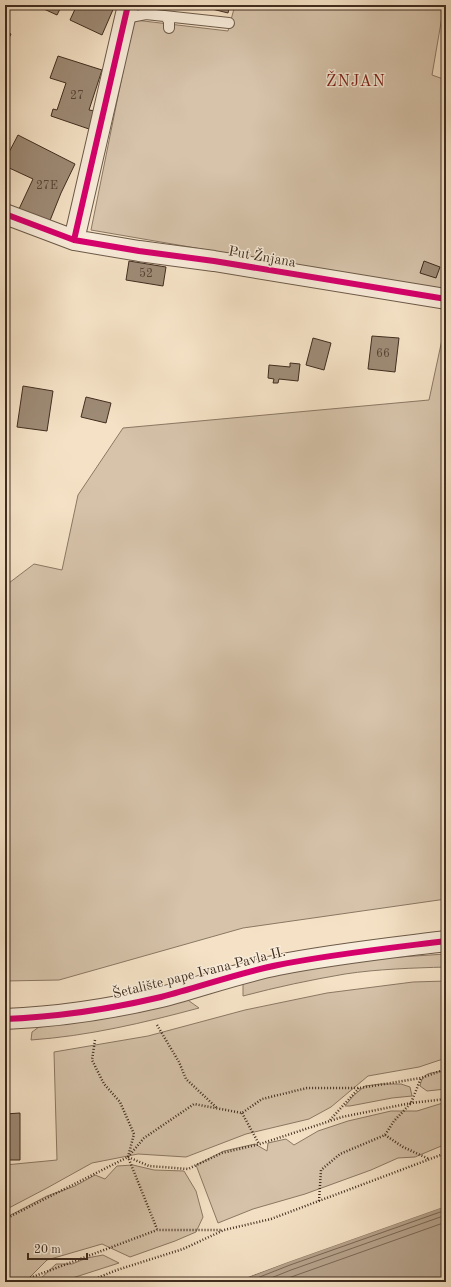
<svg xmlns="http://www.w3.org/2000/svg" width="451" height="1287" font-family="'Old Standard TT',serif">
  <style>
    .green { fill: #d6c3aa; stroke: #8b7864 }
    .water { fill: #b7a48d; stroke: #877461 }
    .pier { fill: #f5e2c6 }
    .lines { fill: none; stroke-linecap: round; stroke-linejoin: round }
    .shore { stroke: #7c6856; stroke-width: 1 }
    .building { fill: #9e8b76; stroke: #402d1f }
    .service-casing { stroke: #6d5a49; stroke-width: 12 }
    .minor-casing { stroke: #6d5a49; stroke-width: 22 }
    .path { stroke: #402d1f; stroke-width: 2.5; stroke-dasharray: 1 2; stroke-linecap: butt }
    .service { stroke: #f8ecda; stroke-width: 10 }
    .minor { stroke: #f8ecda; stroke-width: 20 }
    .cycleway-casing { stroke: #f8ecda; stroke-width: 8 }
    .cycleway { stroke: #d6006c; stroke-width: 6 }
    .labels { text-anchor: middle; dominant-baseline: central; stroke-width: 3; stroke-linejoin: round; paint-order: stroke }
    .number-label { font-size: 12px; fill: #584435 }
    .street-label { font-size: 14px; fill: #402d1f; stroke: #f8ecda }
    .quarter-label { font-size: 16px; letter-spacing: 1px; fill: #7a1f14; stroke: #f8ecda }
  </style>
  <rect width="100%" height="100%" fill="#f5e2c6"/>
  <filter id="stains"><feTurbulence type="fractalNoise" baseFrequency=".005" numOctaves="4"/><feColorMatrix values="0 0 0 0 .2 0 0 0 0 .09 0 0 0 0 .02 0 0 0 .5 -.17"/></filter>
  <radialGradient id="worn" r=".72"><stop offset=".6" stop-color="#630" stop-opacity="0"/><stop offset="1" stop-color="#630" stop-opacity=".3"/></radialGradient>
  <path class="green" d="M 235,5 L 444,5 L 432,75 L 446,80 L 446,291 L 91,230 L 132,27 L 135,20 L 228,31 Z
    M 446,321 L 446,899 L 243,928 L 59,980 L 5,981 L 5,586 L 34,564 L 62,570 L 78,495 L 123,428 L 429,400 Z
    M 446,954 L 446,967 C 413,968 378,969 345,974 C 310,980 277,987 243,996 L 243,982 L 301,970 L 384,958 Z
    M 446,981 L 446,1058 L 419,1067 L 368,1076 L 331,1107 L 309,1119 L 246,1134 L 186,1157 L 138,1154 L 92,1163 L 47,1188 L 5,1210 L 5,1165 L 57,1160 L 54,1052 L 148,1036 L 245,1010 L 327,993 L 413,982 Z
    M 185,998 L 199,1008 C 143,1023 88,1036 31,1040 L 32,1032 L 39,1027 L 106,1017 Z
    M 446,1070 L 446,1089 L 427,1091 L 420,1086 C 423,1070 433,1074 446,1070 Z
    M 381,1084 L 401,1084 L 410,1087 L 412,1096 L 392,1098 L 350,1106 L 345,1106 L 353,1096 L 365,1086 Z
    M 446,1102 L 446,1144 L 415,1157 L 398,1158 L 371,1170 L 305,1194 L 253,1209 L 218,1223 L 196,1165 L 224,1151 L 255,1144 L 267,1151 L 268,1143 L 286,1139 L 294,1145 L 318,1131 L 348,1121 L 391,1111 L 417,1111 Z
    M 133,1165 L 154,1170 L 184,1171 L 196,1191 L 203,1217 L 196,1232 L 175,1241 L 130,1257 L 102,1244 L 47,1260 L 25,1282 L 5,1282 L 5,1218 L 47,1196 L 75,1186 L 95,1175 L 105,1179 L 117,1166 Z
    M 103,1255 L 119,1263 L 60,1282 L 37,1282 L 56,1264 L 72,1264 L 87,1258 Z"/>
  <path class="water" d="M 446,1206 L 446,1282 L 236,1282 L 288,1262 Z"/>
  <path class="pier" d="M 446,1204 L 446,1206 L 288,1262 L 234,1282 L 236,1280 L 287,1260 Z"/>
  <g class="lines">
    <path class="shore" d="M 247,1282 L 290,1265 L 446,1210
      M 261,1282 L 291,1270 L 446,1215
      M 277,1282 L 446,1222"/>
  </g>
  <path class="building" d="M 35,5 L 62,5 L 57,15 Z
    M 77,5 L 115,5 L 102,35 L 70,20 Z
    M 196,5 L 230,5 L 228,13 Z
    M 5,31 L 11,34 L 5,46 Z
    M 58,56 L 102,70 L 89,110 L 95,111 L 89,129 L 51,116 L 53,109 L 57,110 L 66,83 L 50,78 Z
    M 5,106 L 9,108 L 5,117 Z
    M 18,135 L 75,164 L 61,193 L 49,223 L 19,209 L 33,179 L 5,166 L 5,160 Z
    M 129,261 L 166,267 L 163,286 L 126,280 Z
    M 424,261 L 440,267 L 436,278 L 420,273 Z
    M 372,336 L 399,338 L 395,372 L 368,369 Z
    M 313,338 L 331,343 L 324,370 L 306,365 Z
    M 290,363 L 300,364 L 298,381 L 279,379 L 278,383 L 273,383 L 274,379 L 268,378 L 269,365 L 290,367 Z
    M 23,386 L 53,391 L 47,431 L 17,427 Z
    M 86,397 L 111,403 L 106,423 L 81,417 Z
    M 20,1113 L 20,1160 L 5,1160 L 5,1114 Z"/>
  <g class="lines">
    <g class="service-casing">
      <path id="service" d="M 166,17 L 169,21 L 169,28
        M 125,18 L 146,14 L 229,23"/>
    </g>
    <g class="minor-casing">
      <path id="minor" d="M 5,214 L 74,240 L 139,251 L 214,261 L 446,299
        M 74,240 L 128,5
        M 5,1019 C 58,1017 110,1009 161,997 C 200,987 238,973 278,965 C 333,954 390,948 446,941"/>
    </g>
    <path class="path" d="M 157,1025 L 179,1062 L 186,1079 L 217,1108
      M 95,1040 L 92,1060 L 104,1084 L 120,1102 L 134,1134 L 128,1157 L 157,1229
      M 242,1113 L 259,1144
      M 330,1120 L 359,1088
      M 385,1135 L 403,1147 L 429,1159
      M 128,1157 L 144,1138 L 194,1104 L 242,1113 L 262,1099 L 307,1088 L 360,1088 L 421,1078 L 446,1069
      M 319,1201 L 321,1170 L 340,1154 L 385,1135 L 394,1121 L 411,1103 L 421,1078
      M 5,1219 L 128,1157 L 149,1166 L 188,1169 L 222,1153 L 260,1144 L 342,1117 L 411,1103 L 446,1099
      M 19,1282 L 157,1230 L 221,1230
      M 87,1282 L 117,1270 L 183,1249 L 224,1230 L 271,1219 L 446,1153"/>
    <use href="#service" class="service"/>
    <use href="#minor" class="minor"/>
    <g class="cycleway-casing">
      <path id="cycleway" d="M 5,214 L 74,240 L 139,251 L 214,261 L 446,299
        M 74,240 L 128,5
        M 5,1019 C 58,1017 110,1009 161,997 C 200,987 238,973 278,965 C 333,954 390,948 446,941"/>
    </g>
    <use href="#cycleway" class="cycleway"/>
  </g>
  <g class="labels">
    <g class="number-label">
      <text x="77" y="96">27</text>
      <text x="47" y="186">27E</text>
      <text x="146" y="274">52</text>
      <text x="383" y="354">66</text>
    </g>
    <g class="street-label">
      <text transform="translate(262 257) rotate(10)">Put Žnjana</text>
      <text transform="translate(199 973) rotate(-14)">Šetalište pape Ivana Pavla II.</text>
    </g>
    <g class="quarter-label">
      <text x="356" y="82">ŽNJAN</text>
    </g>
  </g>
  <rect width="451" height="1287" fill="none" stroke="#f5e2c6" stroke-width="20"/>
  <rect x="6" y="6" width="439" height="1275" fill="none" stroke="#402d1f" stroke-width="2"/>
  <rect x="10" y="10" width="431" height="1267" fill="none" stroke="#402d1f"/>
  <path d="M28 1253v6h59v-6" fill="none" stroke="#402d1f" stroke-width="2"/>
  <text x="34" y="1253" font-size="12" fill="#402d1f" stroke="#f8ecda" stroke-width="3" paint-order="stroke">20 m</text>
  <rect width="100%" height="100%" filter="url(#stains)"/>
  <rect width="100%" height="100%" fill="url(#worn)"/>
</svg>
